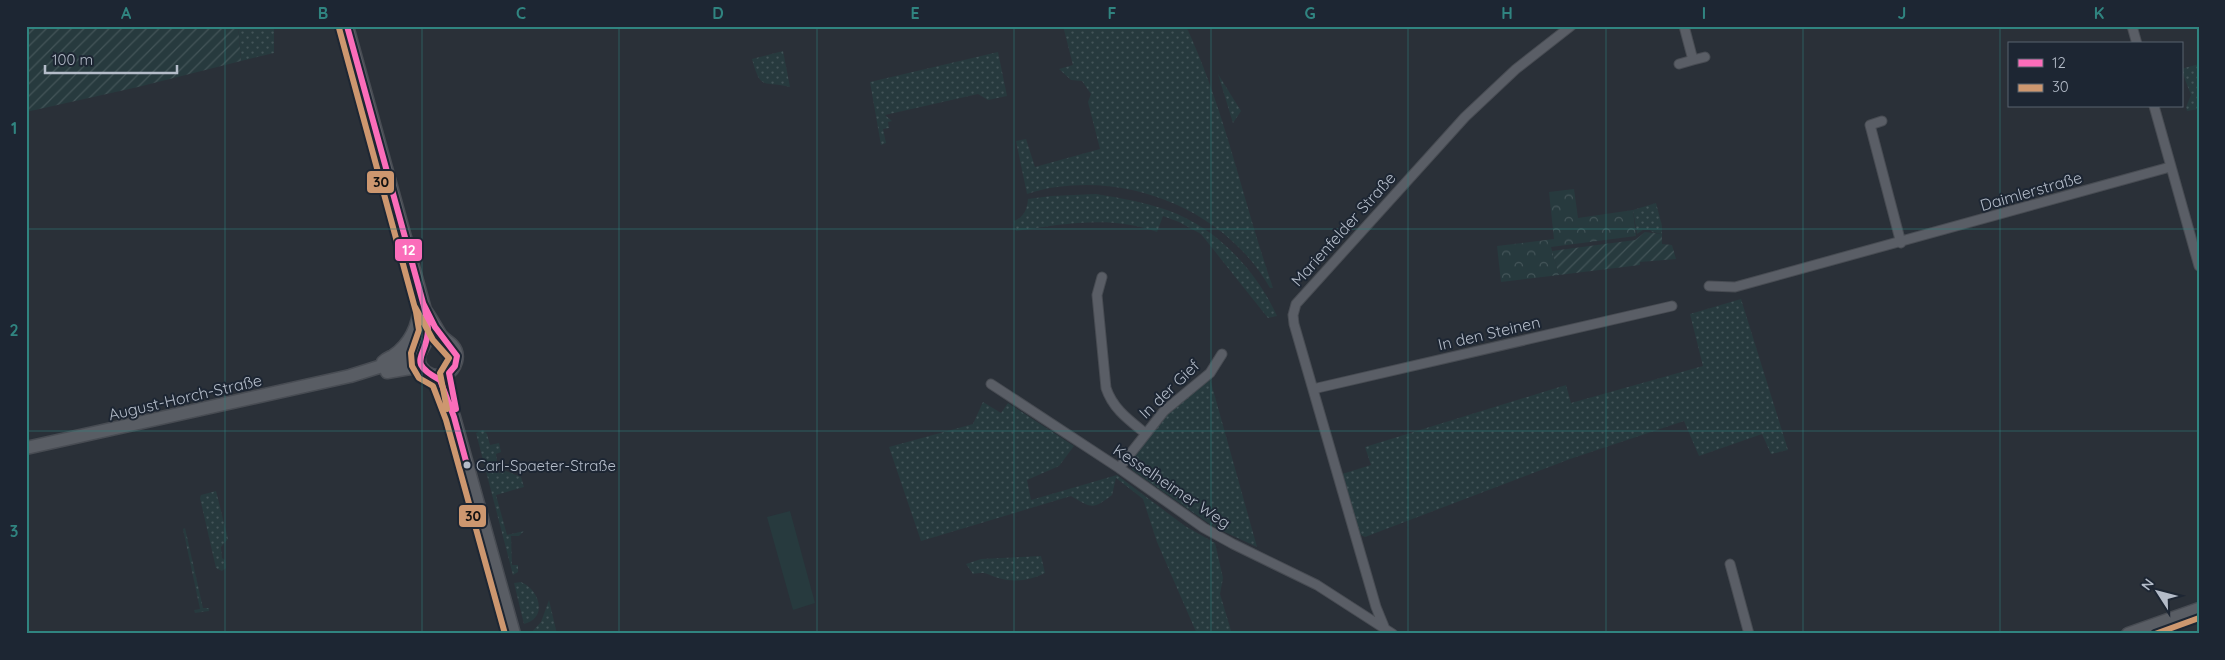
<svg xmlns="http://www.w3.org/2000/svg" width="2225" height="660" font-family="Quicksand,sans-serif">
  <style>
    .grass { fill: url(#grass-dots) }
    .forest { fill: url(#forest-crowns) }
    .garden { fill: url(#garden-furrows) }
    .pitch { fill: #273a3e }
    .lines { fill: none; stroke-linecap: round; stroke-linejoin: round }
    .street-casing { stroke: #484c53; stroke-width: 11 }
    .secondary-casing { stroke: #484c53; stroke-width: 15 }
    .street { stroke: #5a5e66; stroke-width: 9 }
    .secondary { stroke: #595d64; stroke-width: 12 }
    .bus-1-casing { stroke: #1d2633; stroke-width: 10 }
    .bus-2-casing { stroke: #1d2633; stroke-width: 10 }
    .bus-1 { stroke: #fb6dba; stroke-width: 6 }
    .bus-2 { stroke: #cd976f; stroke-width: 6 }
    .grid { fill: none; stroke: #308480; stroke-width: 1; stroke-opacity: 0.55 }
    .bus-dot { fill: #b4bcc9; stroke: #1d2633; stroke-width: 2 }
    .labels { text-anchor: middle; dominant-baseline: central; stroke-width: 4; stroke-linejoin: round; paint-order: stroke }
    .bus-label { font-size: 15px; fill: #b4bcc9; stroke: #1d2633; text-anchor: start }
    .street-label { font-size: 16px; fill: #b4bcc9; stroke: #1d2633 }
    .line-badge { stroke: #1d2633; stroke-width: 2 }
    .badge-label { font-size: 14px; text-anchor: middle; font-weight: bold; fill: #fff }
    .pale-badge-label { font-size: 14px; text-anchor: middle; font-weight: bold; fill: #111 }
    .neatline { fill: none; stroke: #308480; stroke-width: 2 }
    .grid-label { font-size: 16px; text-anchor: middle; font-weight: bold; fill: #308480 }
  </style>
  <defs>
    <pattern id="grass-dots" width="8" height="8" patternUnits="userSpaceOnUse" patternTransform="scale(1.25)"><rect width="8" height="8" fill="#273a3e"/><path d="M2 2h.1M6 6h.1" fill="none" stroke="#445559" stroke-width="1.8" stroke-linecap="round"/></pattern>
    <pattern id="forest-crowns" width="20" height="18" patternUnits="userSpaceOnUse" patternTransform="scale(1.25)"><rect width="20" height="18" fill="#273a3e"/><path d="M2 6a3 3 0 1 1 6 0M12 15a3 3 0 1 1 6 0" fill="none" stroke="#445559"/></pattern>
    <pattern id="garden-furrows" width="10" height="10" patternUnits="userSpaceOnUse" patternTransform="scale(1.25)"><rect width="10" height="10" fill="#273a3e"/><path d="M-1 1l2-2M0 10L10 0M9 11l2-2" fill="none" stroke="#445559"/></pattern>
  </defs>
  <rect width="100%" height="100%" fill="#2a3038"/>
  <path class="grass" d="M 238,26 L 274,26 L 274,53 L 241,61 Z
    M 1063,26 L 1186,26 C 1225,110 1243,201 1273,288 L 1270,288 C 1229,215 1139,175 1057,187 C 1047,188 1037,191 1027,194 L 1016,141 L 1026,139 L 1035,167 L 1100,149 L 1088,102 L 1091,94 L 1082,81 L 1071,80 L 1059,69 L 1073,65 Z
    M 783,51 L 790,87 C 763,80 761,92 752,59 Z
    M 998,52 L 1007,96 L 988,100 L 978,94 L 885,115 L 892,121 L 888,122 L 889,128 L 883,129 L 886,143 L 881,145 L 870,82 Z
    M 2199,64 L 2199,109 L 2187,111 L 2186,107 L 2191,95 L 2181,69 Z
    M 1218,74 L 1241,111 L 1233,123 Z
    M 1096,194 C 1120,198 1144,202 1167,210 C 1216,227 1256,270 1277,316 L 1268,318 L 1201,234 L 1179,222 L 1163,216 L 1157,232 C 1111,215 1063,224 1016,231 L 1014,221 C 1024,217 1027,210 1028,199 L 1051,196 Z
    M 1656,203 L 1662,226 L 1662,234 L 1652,232 L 1650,230 L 1643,230 L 1637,234 L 1633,210 Z
    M 1741,299 L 1788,450 L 1771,454 L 1762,434 L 1699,456 L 1684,421 L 1570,459 L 1365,537 L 1359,534 L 1342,474 L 1371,465 L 1365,447 L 1566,385 L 1571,403 L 1703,366 L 1690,314 Z
    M 1210,379 L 1257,547 L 1214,527 L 1132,470 L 1131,457 L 1167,413 Z
    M 983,402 L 1001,413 L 1008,403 L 1074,446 L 1059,466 L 1027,480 L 1031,500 L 1117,475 L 1185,526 L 1215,543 L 1223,578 L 1220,594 L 1232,634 L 1197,634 L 1157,542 L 1143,499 L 1116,478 L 1112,495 C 1093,510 1091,508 1071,496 L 921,541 L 889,447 L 973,424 Z
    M 483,430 L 487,434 L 490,445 L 499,443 L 501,452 L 496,454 L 499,473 L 506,471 L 521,477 L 524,487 L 496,495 L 507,535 L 524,531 L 519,536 L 511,536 L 512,565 L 518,565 L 518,572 L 513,575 L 476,433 Z
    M 216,491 L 228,539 L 221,547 L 222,558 L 225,560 L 226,568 L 222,571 L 216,568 L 200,498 L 201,495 Z
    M 185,528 L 203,608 L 209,608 L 209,611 L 195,613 L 194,610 L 200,609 L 183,529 Z
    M 1041,556 L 1045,573 C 1029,581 1013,583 995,577 C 985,573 985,572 973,574 L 966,564 L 981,559 Z
    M 521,582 C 540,590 548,618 524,624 L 514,583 Z
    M 549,600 L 557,634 L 530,634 L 541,622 Z"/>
  <path class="forest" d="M 1574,189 L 1578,218 L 1633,210 L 1636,236 L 1551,247 L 1559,275 L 1501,282 L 1497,246 L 1554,239 L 1549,192 Z"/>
  <path class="garden" d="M 26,26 L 238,26 L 241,61 L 138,87 L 26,112 Z
    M 1645,232 L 1662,234 L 1662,244 L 1672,245 L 1676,259 L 1640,262 L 1640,265 L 1559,275 L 1552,251 L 1635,240 Z"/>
  <path class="pitch" d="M 790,511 L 815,603 L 793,610 L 767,517 Z"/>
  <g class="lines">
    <g class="street-casing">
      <path id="street" d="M 2132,26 L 2137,44
        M 1693,60 L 1705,57
        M 1679,64 L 1693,60 L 1684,26
        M 2154,106 L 2199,266
        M 1882,121 L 1870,125 L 1901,243
        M 1102,277 L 1097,295 L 1106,388 C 1113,409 1129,420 1145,433
        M 1709,286 L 1735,287 L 2170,167
        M 991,384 L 1119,468 L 1204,528 L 1233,544 L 1317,585 L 1393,634
        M 1313,389 L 1672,306
        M 1119,468 L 1164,411 L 1210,373 L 1222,354
        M 1730,564 L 1749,634
        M 1385,629 L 1376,607 L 1294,324 L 1293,315 L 1296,304 L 1465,117 L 1516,69 L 1571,26"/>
    </g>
    <g class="secondary-casing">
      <path id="secondary" d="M 347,26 L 425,310 C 426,319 428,328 427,338 C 426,344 421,349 419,355 C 417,371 432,379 445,375 C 456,369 461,355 452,345 C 448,341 443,339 440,334 C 435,326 431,318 425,310
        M 383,362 C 386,359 389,358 393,356 C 410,344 419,325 420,304
        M 387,372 L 416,367 L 423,369
        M 435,377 L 444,389 L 454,417 L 514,634
        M 26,448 L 350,376 L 414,356 L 421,351
        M 2128,634 L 2199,609"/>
    </g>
    <use href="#street" class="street"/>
    <use href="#secondary" class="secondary"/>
    <g class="bus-1-casing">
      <path id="bus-1" d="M 347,26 L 425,310 C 426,316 428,324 428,330 C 427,358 405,361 440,380 L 454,417 L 467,465
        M 423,303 L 435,327 L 457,356 L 455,366 L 449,373 L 456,409"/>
    </g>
    <g class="bus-2-casing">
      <path id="bus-2" d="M 339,28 L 416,312 L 419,330 L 411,353 L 412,366 L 419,378 L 433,386 L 446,420 L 505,634
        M 415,307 L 433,340 L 449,358 L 440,373 L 447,409
        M 2155,634 L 2199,618"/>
    </g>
    <use href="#bus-1" class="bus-1"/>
    <use href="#bus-2" class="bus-2"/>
  </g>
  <path class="grid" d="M 225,26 L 225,634M 422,26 L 422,634M 619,26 L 619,634M 817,26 L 817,634M 1014,26 L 1014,634M 1211,26 L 1211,634M 1408,26 L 1408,634M 1606,26 L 1606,634M 1803,26 L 1803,634M 2000,26 L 2000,634M 26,229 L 2199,229M 26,431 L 2199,431"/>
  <circle class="bus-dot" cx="467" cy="465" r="4.5"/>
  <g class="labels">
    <g class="bus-label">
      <text x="476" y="465">Carl-Spaeter-Straße</text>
    </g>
    <g class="street-label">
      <text transform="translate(2031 191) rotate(-16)">Daimlerstraße</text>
      <text transform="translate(1343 229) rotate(-48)">Marienfelder Straße</text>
      <text transform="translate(1489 333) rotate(-13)">In den Steinen</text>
      <text transform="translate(1169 389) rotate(-44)">In der Gief</text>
      <text transform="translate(185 397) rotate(-13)">August-Horch-Straße</text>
      <text transform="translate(1172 486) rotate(34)">Kesselheimer Weg</text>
    </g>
  </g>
  <g class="line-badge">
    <rect x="366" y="170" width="29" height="24" rx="5" fill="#cd976f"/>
    <rect x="394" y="238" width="29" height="24" rx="5" fill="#fb6dba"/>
    <rect x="458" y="504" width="29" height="24" rx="5" fill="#cd976f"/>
  </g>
  <g class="badge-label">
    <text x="409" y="255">12</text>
  </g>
  <g class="pale-badge-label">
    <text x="381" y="187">30</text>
    <text x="473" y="521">30</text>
  </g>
  <rect width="2225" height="660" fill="none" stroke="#1d2633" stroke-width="55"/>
  <rect x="2008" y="42" width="175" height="65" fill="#1d2633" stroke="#59626f"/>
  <rect x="2018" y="59" width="25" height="8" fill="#fb6dba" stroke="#59626f"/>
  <text x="2052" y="68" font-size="15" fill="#b4bcc9">12</text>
  <rect x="2018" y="84" width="25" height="8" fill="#cd976f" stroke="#59626f"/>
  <text x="2052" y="92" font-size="15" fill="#b4bcc9">30</text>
  <g transform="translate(2158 592) rotate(306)" stroke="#1d2633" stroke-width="4" paint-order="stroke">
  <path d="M0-4L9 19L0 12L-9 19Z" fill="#b4bcc9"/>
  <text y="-8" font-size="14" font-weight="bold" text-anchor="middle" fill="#b4bcc9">N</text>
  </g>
  <path d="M45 65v8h132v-8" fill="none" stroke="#b4bcc9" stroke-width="2.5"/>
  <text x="52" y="65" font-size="15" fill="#b4bcc9" stroke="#1d2633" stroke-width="4" paint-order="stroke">100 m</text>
  <rect x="28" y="28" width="2170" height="604" class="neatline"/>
  <g class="grid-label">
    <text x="126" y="19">A</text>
    <text x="323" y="19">B</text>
    <text x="521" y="19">C</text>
    <text x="718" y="19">D</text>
    <text x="915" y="19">E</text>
    <text x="1112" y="19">F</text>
    <text x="1310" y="19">G</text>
    <text x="1507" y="19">H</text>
    <text x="1704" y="19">I</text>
    <text x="1902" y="19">J</text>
    <text x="2099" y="19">K</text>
    <text x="14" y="134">1</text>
    <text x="14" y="336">2</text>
    <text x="14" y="537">3</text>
  </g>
</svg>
